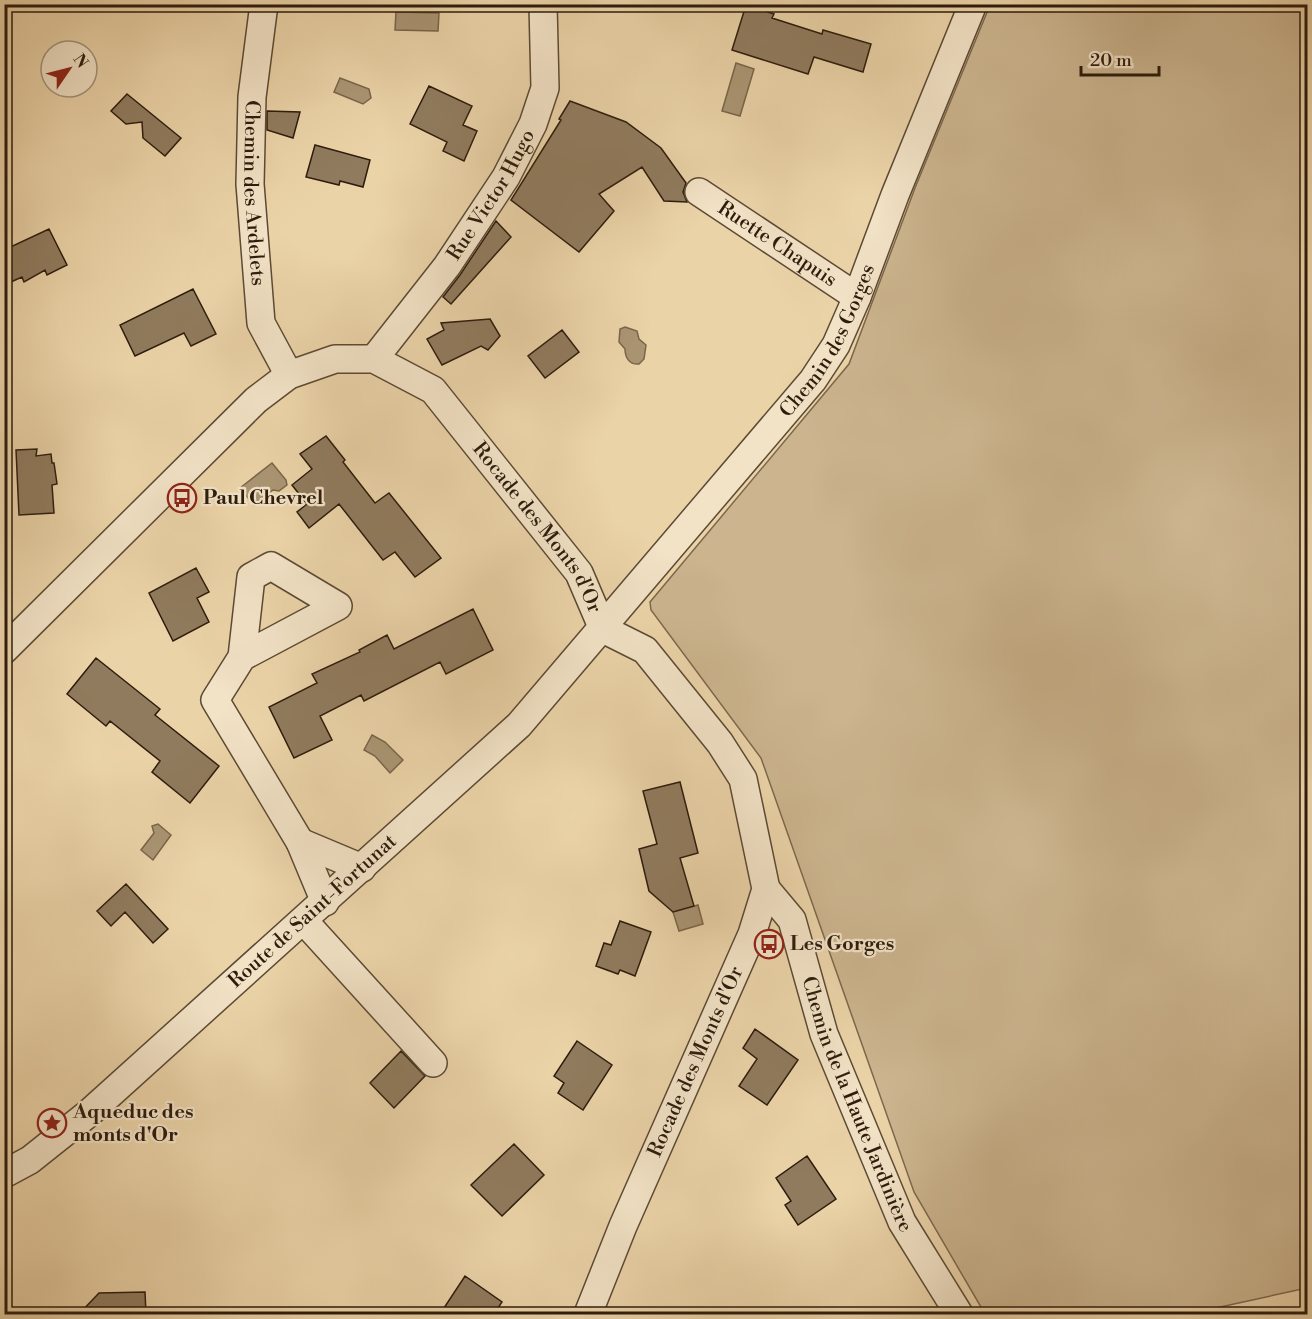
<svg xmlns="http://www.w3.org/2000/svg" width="1312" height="1319" font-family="'Libre Bodoni',serif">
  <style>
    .green { fill: #cbb48e; stroke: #7c684e; stroke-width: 1.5 }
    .water { fill: #aa9573; stroke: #78654a; stroke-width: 1.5 }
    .building { fill: #907b5e; stroke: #2d1c0d; stroke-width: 1.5 }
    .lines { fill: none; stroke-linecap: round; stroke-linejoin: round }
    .minor-casing { stroke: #5c4a34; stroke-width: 30 }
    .minor { stroke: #f2e2c6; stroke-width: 27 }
    .labels { text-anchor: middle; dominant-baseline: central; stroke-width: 4.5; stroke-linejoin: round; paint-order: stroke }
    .street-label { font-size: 20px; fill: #2d1c0d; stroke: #f2e2c6 }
    .poi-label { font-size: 20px; font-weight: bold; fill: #2d1c0d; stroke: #f2e2c6; text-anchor: start }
  </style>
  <rect width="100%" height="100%" fill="#ebd3a8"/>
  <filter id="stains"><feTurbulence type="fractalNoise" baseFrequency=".00333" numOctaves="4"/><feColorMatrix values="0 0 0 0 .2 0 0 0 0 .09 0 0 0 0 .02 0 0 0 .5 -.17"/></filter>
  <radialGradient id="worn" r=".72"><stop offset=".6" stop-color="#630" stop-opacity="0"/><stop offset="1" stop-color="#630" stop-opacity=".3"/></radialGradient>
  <path class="green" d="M 990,5 L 1307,5 L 1307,1288 L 1188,1314 L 985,1314 L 914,1192 L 761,758 L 651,610 L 650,602 L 849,364 L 915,188 Z"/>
  <path class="water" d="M 396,12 L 439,13 L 438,31 L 395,30 Z
    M 736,63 L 754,69 L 740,116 L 722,111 Z
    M 340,78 L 369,89 L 371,98 L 363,104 L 334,92 Z
    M 625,327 L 637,331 L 639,339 L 646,345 L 644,359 L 639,364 C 629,365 625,357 625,349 L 619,342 L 620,329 Z
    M 272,463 L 286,480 L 287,485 L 279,491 L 273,490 L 254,505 L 240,488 Z
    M 372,735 L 385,742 L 403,760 L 390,773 L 375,756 L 364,750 Z
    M 158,824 L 171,835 L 153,860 L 141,850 L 154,833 L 152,826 Z
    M 698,905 L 703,924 L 679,931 L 673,912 Z"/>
  <path class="building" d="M 746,5 L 774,14 L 772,18 L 822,34 L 823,30 L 871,44 L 863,72 L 814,57 L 808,74 L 732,50 Z
    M 429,86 L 472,106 L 463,125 L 477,131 L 464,161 L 443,151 L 447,142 L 410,124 Z
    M 127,94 L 181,138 L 165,156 L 143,138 L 142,122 L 126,124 L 111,111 Z
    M 570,101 L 626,122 L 661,148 L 686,183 L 683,192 L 687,202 L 664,201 L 642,167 L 599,194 L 614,211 L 579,252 L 511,200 L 561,120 L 559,119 Z
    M 267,111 L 300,112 L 293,138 L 267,130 Z
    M 315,145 L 370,160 L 363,187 L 340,181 L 339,185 L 306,177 Z
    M 496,221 L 511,237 L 451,304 L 443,297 L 460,275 Z
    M 49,229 L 67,265 L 47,275 L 45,270 L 24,282 L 22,277 L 4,285 L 4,250 Z
    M 193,289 L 216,334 L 191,346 L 184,333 L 135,356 L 120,325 Z
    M 490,319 L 500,336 L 488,350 L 481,346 L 442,365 L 427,339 L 444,330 L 441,323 Z
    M 562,330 L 579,352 L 545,378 L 528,356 Z
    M 326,436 L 345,460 L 343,462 L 375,503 L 389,493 L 441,558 L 415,577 L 395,552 L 383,560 L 339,504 L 309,528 L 297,512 L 307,504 L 292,485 L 312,469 L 300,454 Z
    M 37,449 L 36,456 L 51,454 L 52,463 L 54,463 L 57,484 L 52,485 L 54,513 L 19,515 L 16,450 Z
    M 196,568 L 209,592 L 197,598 L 209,622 L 173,641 L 149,593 Z
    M 473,609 L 493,650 L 446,674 L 440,662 L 364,701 L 361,695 L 320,716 L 332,740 L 294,758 L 269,707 L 317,683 L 312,674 L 360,652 L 359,650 L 387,635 L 394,649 Z
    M 96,658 L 160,709 L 155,715 L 219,766 L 190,803 L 152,772 L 160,761 L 110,721 L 106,726 L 67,694 Z
    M 680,782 L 698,853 L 680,858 L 694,906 L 673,912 L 649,891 L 639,849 L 657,844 L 643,791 Z
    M 126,884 L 168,929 L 153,943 L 125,912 L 111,926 L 97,911 Z
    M 620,921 L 651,932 L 635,976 L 620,970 L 618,974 L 596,966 L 604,943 L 611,945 Z
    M 755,1029 L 798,1060 L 767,1105 L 739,1086 L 757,1059 L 743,1048 Z
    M 577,1041 L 612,1065 L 583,1110 L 558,1093 L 564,1083 L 554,1076 Z
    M 401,1051 L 425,1076 L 394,1108 L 370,1083 Z
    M 514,1144 L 544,1175 L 502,1216 L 471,1185 Z
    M 807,1156 L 836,1199 L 798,1225 L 785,1205 L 791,1201 L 776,1178 Z
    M 465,1276 L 502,1302 L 494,1314 L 440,1314 Z
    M 145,1292 L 146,1314 L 79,1314 L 99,1293 Z"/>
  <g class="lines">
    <g class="minor-casing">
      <g id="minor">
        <path id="s1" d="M 264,4 L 252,97 L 250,184 L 261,323 L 289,375"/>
        <path id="s2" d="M 699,192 L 857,297"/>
        <path id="s3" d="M 374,359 L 447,266 L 506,177 L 533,124 L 545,88 L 543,4"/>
        <path id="s4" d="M 4,650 L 256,400 L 289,375 L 335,359 L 374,359 L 433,390 L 579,573 L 603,629 L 645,650 L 720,743 L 743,779 L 766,889 L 752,934 L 623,1226 L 588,1314"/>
        <path d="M 242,657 L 251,577 L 271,566 L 338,606 L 242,657 L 215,700 L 300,842 L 325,902"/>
        <path d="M 300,842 L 362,868"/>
        <path id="s5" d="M 766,889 L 792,920 L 824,1034 L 902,1222 L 959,1314"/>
        <path d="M 304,921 L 433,1063"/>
        <path id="s6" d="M 4,1174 L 30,1160 L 89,1113 L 519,725 L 813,380 L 836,345 L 857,297 L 895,195 L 973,4"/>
      </g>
    </g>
    <use href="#minor" class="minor"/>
  </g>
  <defs>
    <g id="bus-ring" transform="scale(1.5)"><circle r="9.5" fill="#f2e2c6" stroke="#8f2418" stroke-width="1.5"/><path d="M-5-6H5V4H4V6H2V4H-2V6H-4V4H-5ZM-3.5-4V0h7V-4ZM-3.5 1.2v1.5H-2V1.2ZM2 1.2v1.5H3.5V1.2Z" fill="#8f2418"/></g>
    <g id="sight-ring" transform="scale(1.5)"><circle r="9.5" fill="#f2e2c6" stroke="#8f2418" stroke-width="1.5"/><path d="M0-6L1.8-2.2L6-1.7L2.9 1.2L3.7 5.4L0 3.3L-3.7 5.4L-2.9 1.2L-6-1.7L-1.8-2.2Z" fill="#8f2418"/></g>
  </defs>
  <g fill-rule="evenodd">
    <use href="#bus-ring" x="182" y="498"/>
    <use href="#bus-ring" x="769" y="944"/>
    <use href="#sight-ring" x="52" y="1123"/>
  </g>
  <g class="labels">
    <g class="street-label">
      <text stroke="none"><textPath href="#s1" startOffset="190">Chemin des Ardelets</textPath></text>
      <text stroke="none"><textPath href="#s3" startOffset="202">Rue Victor Hugo</textPath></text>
      <text stroke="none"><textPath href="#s2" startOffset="94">Ruette Chapuis</textPath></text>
      <text stroke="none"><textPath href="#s6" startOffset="1179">Chemin des Gorges</textPath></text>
      <text stroke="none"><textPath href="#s4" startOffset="724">Rocade des Monts d'Or</textPath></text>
      <text stroke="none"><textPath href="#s6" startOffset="406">Route de Saint-Fortunat</textPath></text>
      <text transform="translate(696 1062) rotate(-66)">Rocade des Monts d'Or</text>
      <text stroke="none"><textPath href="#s5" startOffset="236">Chemin de la Haute Jardinière</textPath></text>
    </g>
    <g class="poi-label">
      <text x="203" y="498">Paul Chevrel</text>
      <text x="790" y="944">Les Gorges</text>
      <text x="73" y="1112">Aqueduc des<tspan x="73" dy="23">monts d'Or</tspan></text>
    </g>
  </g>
  <rect width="1312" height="1319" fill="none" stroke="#ebd3a8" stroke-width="24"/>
  <rect x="6" y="6" width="1300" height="1307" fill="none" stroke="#2d1c0d" stroke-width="3"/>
  <rect x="12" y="12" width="1288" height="1295" fill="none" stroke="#2d1c0d" stroke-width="1.5"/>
  <g transform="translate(69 69) rotate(55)"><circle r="28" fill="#f2e2c6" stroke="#a3937c" stroke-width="1.5"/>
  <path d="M0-4.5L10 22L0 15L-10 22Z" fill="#8f2418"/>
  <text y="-9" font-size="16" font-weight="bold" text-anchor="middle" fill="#2d1c0d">N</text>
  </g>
  <path d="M1081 66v9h78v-9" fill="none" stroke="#2d1c0d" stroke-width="3"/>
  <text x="1090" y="66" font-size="18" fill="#2d1c0d" stroke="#f2e2c6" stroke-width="4.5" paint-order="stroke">20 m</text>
  <rect width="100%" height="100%" filter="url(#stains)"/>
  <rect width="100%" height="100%" fill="url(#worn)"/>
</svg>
